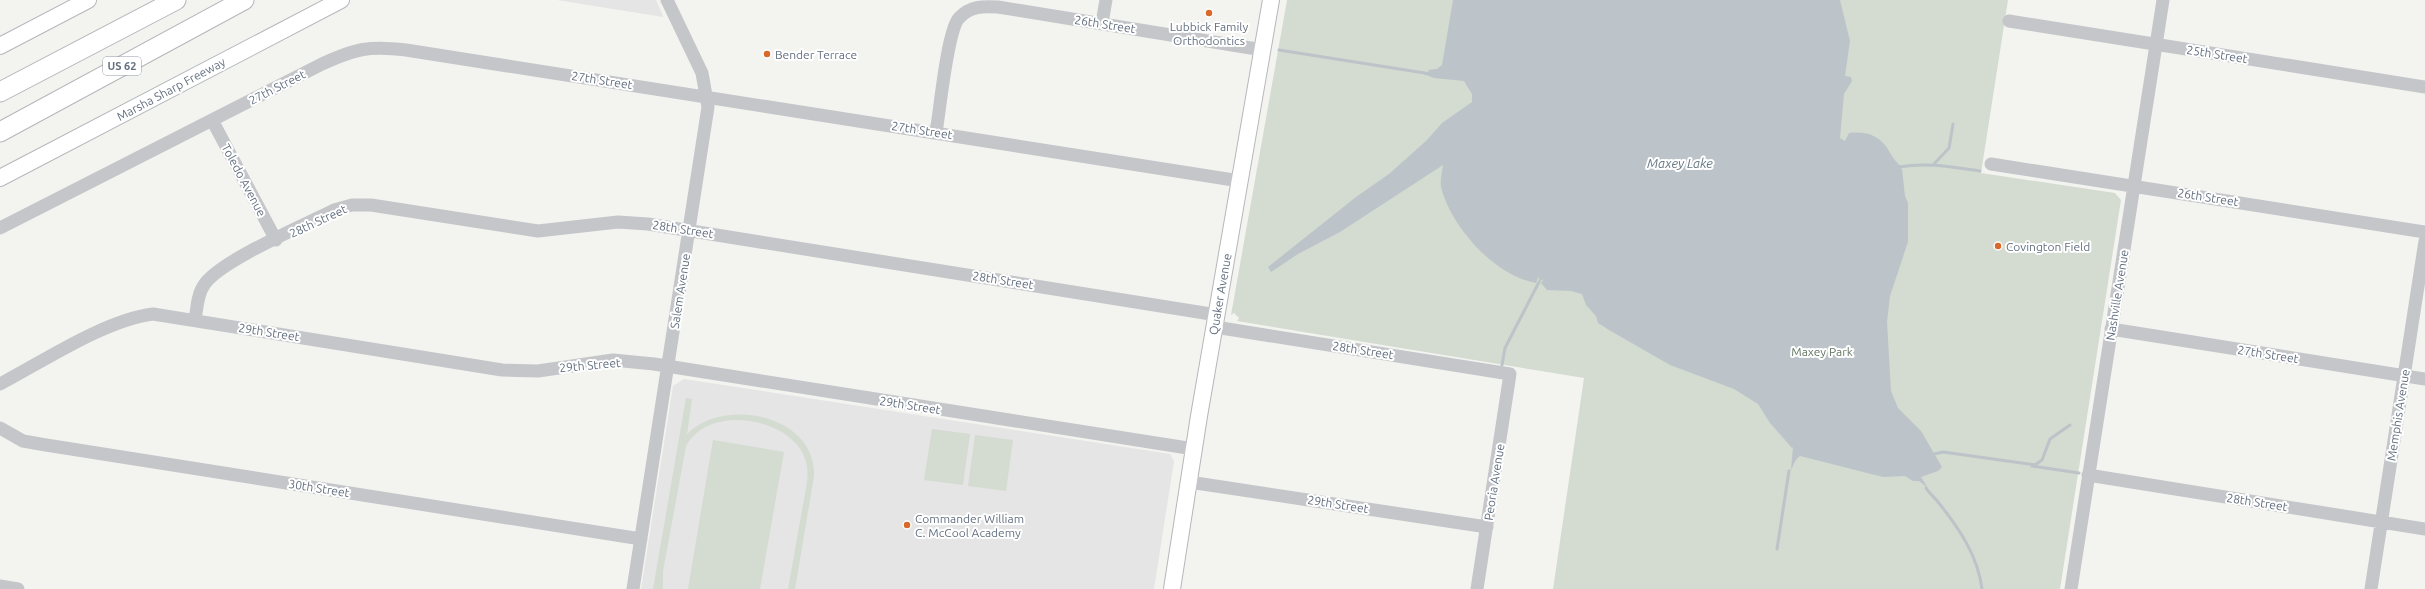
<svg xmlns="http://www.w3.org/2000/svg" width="2425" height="589" font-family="Ubuntu,sans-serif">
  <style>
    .built { fill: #e4e5e4 }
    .green { fill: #d4dbd1 }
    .water { fill: #bcc4c9 }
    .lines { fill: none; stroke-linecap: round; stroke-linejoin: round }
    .stream { stroke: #bcc4c9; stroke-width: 3 }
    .major-casing { stroke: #b5b7bb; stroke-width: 18 }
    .highway-casing { stroke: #b4b6ba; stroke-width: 21 }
    .minor { stroke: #c4c6ca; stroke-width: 13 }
    .major { stroke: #fff; stroke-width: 16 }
    .highway { stroke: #fff; stroke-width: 19 }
    .poi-dot { fill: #d9692b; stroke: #fff; stroke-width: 1.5 }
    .labels { text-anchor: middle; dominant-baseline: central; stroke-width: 4; stroke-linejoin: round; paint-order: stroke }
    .shield { fill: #fff; stroke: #929ba6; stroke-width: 1 }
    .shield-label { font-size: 11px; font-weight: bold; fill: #647080 }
    .street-label { font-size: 12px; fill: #647080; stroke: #fff }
    .poi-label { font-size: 12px; fill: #647080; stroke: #fff; text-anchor: start }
    .park-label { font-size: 12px; fill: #647763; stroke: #fff }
    .water-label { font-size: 13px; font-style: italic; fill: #657884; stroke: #fff }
  </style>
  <rect width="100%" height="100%" fill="#f3f4f0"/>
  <path class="built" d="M 557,0 L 656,0 L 663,16 L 663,17 Z
    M 684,379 L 1170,454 L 1174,461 L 1154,589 L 641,589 L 673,386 Z"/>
  <path class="green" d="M 1287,0 L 2008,0 L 1981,173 L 2115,193 L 2121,200 L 2060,589 L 1553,589 L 1584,378 L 1237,321 L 1239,318 L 1234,313 L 1231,315 Z
    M 686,398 L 692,399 L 687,434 C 724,396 816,415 814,476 L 795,589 L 788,589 C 793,561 798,533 803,505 C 805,493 809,479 807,466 C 802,435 765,420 737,420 C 716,420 697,427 686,446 L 663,571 L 663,589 L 653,589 Z
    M 932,429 L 970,434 L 963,485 L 924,480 Z
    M 975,435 L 1013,440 L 1006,491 L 968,486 Z
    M 713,440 L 784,452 L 760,589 L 688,589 Z"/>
  <path class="water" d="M 1453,0 L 1840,0 L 1850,41 L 1845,76 L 1851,77 L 1852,81 L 1844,94 L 1840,138 L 1845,141 L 1849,133 C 1866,131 1880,135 1889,151 C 1892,156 1896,163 1901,166 L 1898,167 L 1902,169 L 1905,196 L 1908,203 L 1908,242 L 1890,296 L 1887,322 L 1891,391 L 1898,408 L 1921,431 L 1942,467 L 1938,471 L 1921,477 L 1928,488 L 1919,481 L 1913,481 L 1905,476 L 1883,477 L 1800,456 C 1794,460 1794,466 1790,471 L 1787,471 L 1791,469 L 1793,447 L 1792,448 L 1770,423 L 1758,404 L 1734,389 L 1670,365 L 1609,330 L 1598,323 L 1596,316 L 1586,305 L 1582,294 L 1571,291 L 1547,290 L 1541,283 L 1544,279 L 1539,282 L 1539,276 L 1536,283 C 1495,276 1451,227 1441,187 C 1440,180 1442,172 1443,165 L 1340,232 L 1298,254 L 1271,272 L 1268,267 L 1356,197 L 1389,174 L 1427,140 L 1442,123 L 1472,102 L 1472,94 L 1464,81 L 1434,78 L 1421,73 L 1430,75 L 1428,70 L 1437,69 L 1442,65 Z"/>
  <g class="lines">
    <path class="stream" d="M 1279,50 L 1431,74
      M 1934,164 L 1949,148 L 1953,124
      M 1899,167 C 1927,162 1952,167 1980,171
      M 1502,365 L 1505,348 L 1539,282
      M 1934,454 L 1943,452 L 2035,465 L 2042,460 L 2050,439 L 2070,425
      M 2032,466 L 2079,473
      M 1926,488 C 1929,493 1934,497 1938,502 C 1959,528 1978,556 1982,589
      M 1777,549 L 1789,471"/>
    <g class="major-casing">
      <path id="major" d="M 0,46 L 88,0
        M 0,178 L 341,0
        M 1172,589 L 1199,416 L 1271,0"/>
    </g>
    <g class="highway-casing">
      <path id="highway" d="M 0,92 L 176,0
        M 0,132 L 244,0"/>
    </g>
    <path class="minor" d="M 2009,21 L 2425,87
      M 1102,23 L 1106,0
      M 212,120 L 276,240
      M 936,132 C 940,111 947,31 959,18 C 970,6 983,6 998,7 L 1263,50
      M 1991,164 L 2425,232
      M 0,228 L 322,64 C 357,48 369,46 406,50 L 1240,181
      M 195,320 C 197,309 197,295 204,285 C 219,261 305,225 334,210 L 352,205 L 371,205 L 538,231 L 618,222 L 648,224 L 1217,315
      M 1215,327 L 1510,374 L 1477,589
      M 2111,329 L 2425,379
      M 0,384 C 44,361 105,320 153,314 L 502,370 L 538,371 L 613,360 L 654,364 L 1194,449
      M 0,428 L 23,441 L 46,445 L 641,539
      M 2088,475 L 2425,529
      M 1189,482 L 1487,527
      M 0,586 L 18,589
      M 633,589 L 708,107 L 702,73 L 667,0
      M 2071,589 L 2163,0
      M 2371,589 L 2425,241"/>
    <use href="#major" class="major"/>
    <use href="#highway" class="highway"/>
  </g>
  <g class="poi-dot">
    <circle cx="1209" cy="13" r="4"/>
    <circle cx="767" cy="54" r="4"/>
    <circle cx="1998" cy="246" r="4"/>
    <circle cx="907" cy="525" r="4"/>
  </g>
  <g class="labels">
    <rect class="shield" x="103" y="57" width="38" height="18" rx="3"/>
    <g class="shield-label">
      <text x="122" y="66">US 62</text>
    </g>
    <g class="street-label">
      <text transform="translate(1105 24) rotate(9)">26th Street</text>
      <text transform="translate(2217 54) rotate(9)">25th Street</text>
      <text transform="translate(602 80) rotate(9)">27th Street</text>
      <text transform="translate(277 87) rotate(-27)">27th Street</text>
      <text transform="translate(171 89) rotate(-28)">Marsha Sharp Freeway</text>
      <text transform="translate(922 130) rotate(9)">27th Street</text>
      <text transform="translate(244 180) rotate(62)">Toledo Avenue</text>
      <text transform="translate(2208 197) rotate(9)">26th Street</text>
      <text transform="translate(318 221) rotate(-25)">28th Street</text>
      <text transform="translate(683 229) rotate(9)">28th Street</text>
      <text transform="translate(1003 280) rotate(9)">28th Street</text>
      <text transform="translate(680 291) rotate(-81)">Salem Avenue</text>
      <text transform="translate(1220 294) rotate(-80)">Quaker Avenue</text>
      <text transform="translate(2117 295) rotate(-81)">Nashville Avenue</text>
      <text transform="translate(269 332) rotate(9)">29th Street</text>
      <text transform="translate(1363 350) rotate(9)">28th Street</text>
      <text transform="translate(2268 354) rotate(9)">27th Street</text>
      <text transform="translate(590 365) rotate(-5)">29th Street</text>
      <text transform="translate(910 405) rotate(9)">29th Street</text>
      <text transform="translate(2398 415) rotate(-81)">Memphis Avenue</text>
      <text transform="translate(1494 482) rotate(-81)">Peoria Avenue</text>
      <text transform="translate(319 488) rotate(9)">30th Street</text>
      <text transform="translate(2257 502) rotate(9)">28th Street</text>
      <text transform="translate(1338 504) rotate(9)">29th Street</text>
    </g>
    <g class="poi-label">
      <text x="1209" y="26" text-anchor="middle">Lubbick Family<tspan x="1209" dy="14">Orthodontics</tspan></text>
      <text x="775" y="54">Bender Terrace</text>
      <text x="2006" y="246">Covington Field</text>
      <text x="915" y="518">Commander William<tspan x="915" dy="14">C. McCool Academy</tspan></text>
    </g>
    <g class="park-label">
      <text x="1822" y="351">Maxey Park</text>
    </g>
    <g class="water-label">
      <text x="1680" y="163">Maxey Lake</text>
    </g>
  </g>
</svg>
